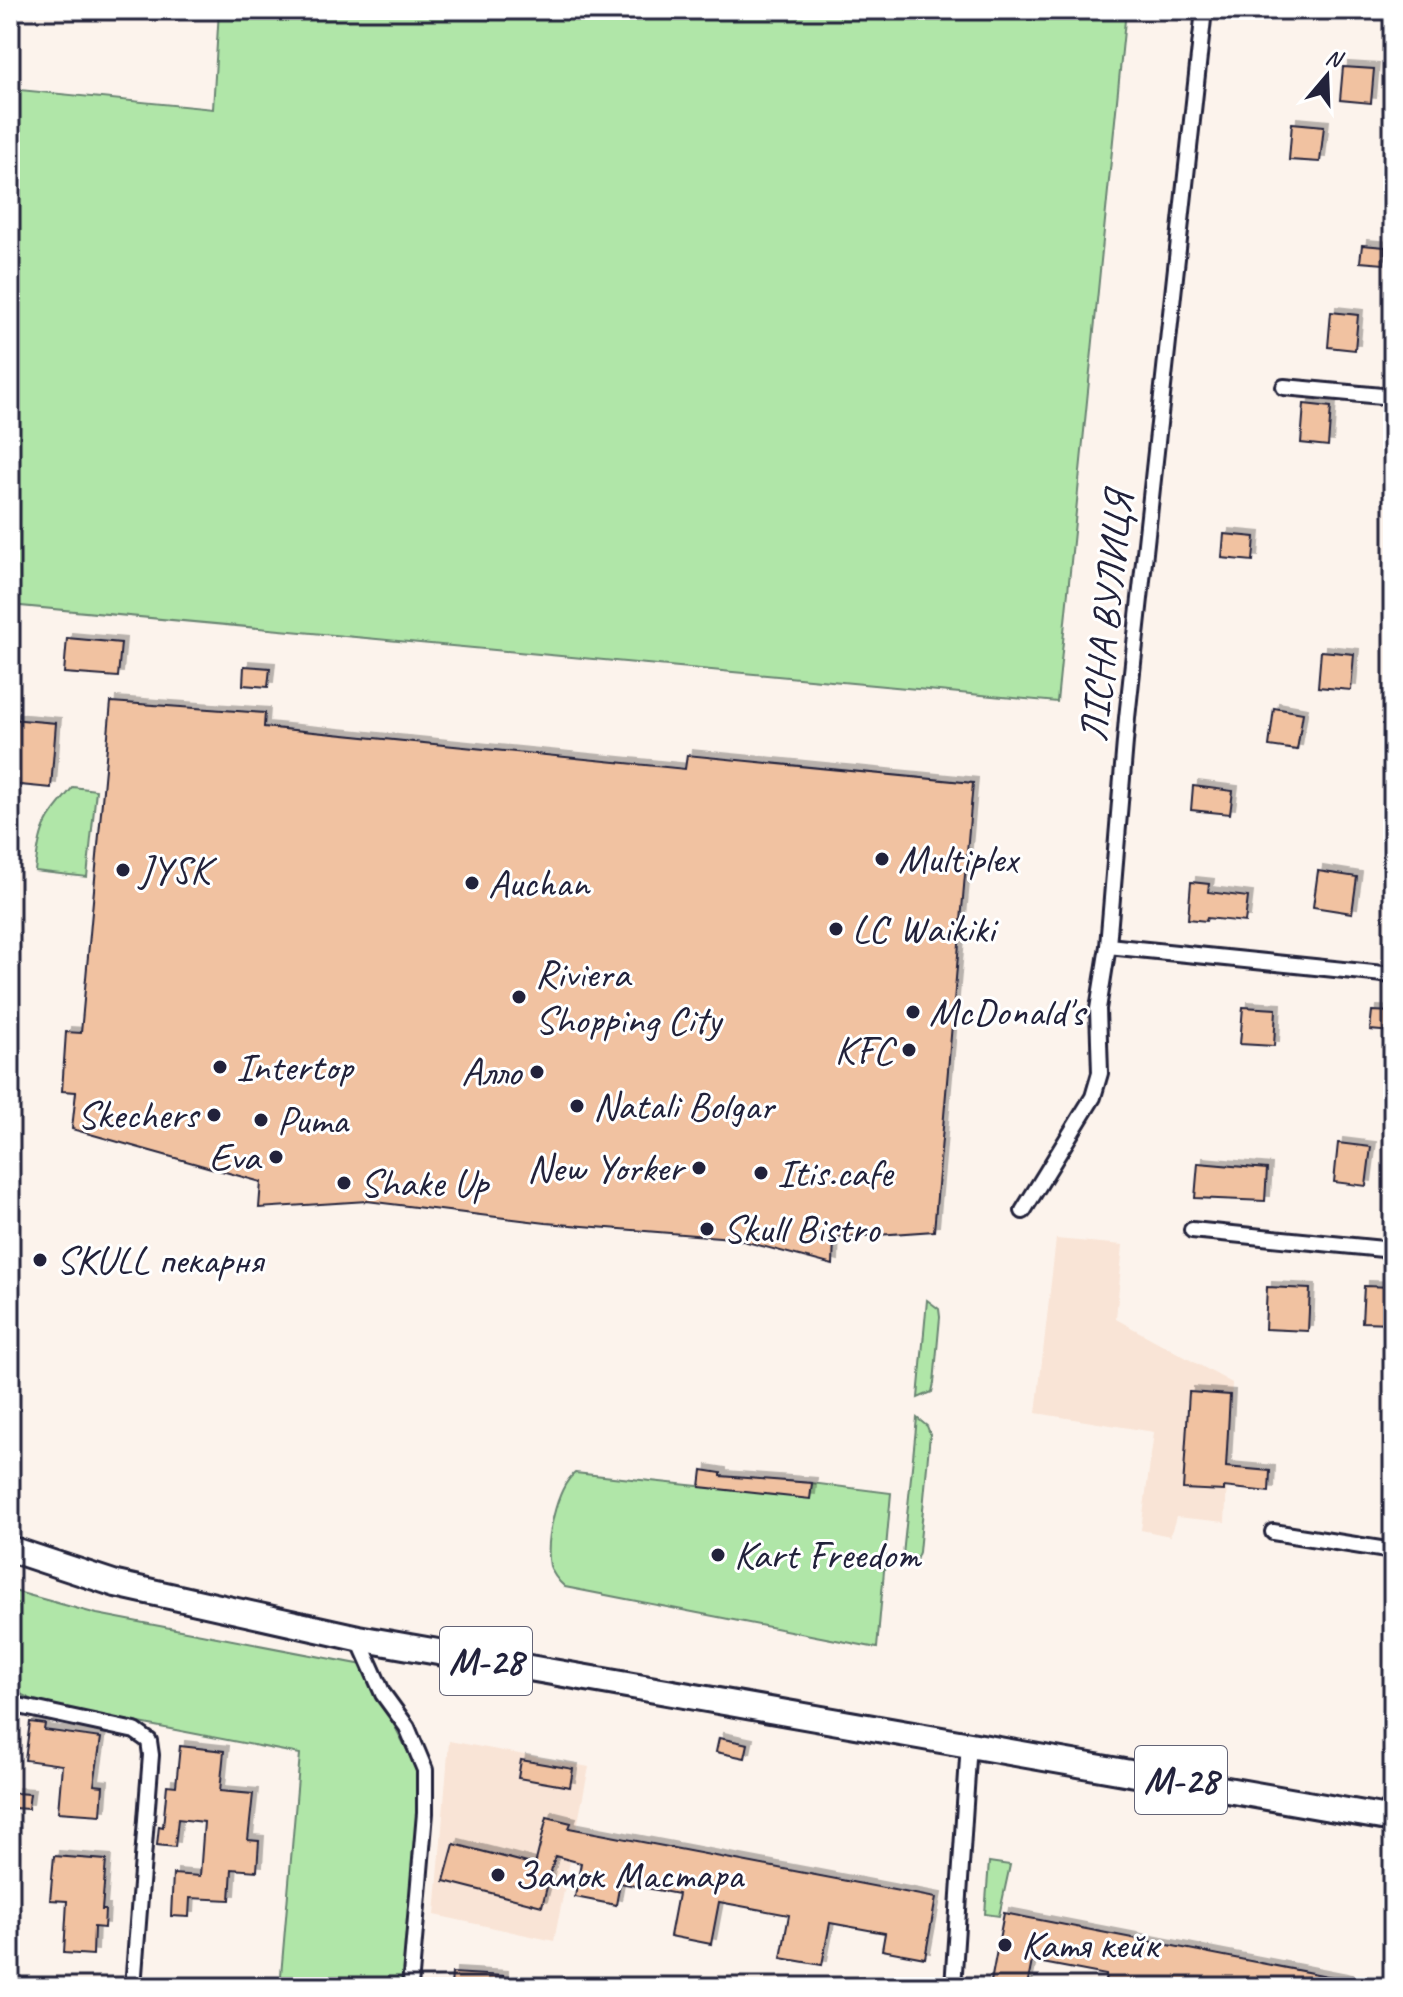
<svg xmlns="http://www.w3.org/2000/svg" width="1403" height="1997" font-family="Caveat,sans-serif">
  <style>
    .built { fill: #f9e4d6 }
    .green { fill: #b0e6a8; stroke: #698472; stroke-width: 2 }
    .building { fill: #f1c2a1; stroke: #22223b; stroke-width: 2; filter: url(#shadow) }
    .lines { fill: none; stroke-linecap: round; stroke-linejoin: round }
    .minor-casing { stroke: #22223b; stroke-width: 20 }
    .trunk-casing { stroke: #22223b; stroke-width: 30 }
    .minor { stroke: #fff; stroke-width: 14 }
    .trunk { stroke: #fff; stroke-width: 24 }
    .poi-dot { fill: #22223b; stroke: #fff; stroke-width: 3 }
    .labels { text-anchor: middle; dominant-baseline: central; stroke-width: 6; stroke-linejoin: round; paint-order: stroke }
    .shield { fill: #fff; stroke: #646476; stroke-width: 2 }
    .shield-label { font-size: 38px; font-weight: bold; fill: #22223b }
    .street-label { font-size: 40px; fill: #22223b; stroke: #fff }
    .poi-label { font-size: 40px; fill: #22223b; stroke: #fff; text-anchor: start }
  </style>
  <defs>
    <filter id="shadow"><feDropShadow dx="5" dy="-5" stdDeviation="0" flood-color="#0004"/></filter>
  </defs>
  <rect width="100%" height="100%" fill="#fcf3ec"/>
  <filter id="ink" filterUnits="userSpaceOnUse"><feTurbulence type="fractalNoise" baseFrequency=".0125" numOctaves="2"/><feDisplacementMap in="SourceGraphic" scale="16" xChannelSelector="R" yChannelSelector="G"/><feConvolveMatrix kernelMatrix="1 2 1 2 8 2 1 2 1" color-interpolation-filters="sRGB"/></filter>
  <g filter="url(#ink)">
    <path class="built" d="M 1056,1239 L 1123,1245 L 1116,1319 L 1232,1383 L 1225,1522 L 1176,1517 L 1170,1536 L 1141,1530 L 1154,1432 L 1036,1413 Z
      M 449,1741 L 589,1767 L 554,1941 L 435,1915 Z"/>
    <path class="green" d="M 219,10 L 1126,10 L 1057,702 L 10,605 L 10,89 L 213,109 Z
      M 73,787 L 96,790 L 87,877 L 35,871 C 40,825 44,822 73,787 Z
      M 927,1300 L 939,1309 L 940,1317 L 934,1383 L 932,1392 L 918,1398 Z
      M 917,1418 L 927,1426 L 930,1434 L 919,1552 L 916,1560 L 904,1567 L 903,1555 Z
      M 575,1473 L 810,1498 L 812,1483 L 891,1493 L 877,1648 L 565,1587 C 558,1581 553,1575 550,1566 C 545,1542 556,1488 575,1473 Z
      M 10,1590 L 97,1614 L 363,1665 L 420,1775 L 404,1987 L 280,1987 L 300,1754 L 41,1704 L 10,1689 Z
      M 989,1862 L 1010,1865 L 999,1916 L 985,1914 Z"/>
    <path class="building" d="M 1343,67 L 1374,69 L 1371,103 L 1340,100 Z
      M 1292,123 L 1324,126 L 1320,162 L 1289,160 Z
      M 1362,245 L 1385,247 L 1384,264 L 1360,262 Z
      M 1331,312 L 1358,315 L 1355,350 L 1328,347 Z
      M 1304,404 L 1331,407 L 1328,446 L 1301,443 Z
      M 1224,534 L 1255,537 L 1253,561 L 1222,558 Z
      M 67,638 L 121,643 L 118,677 L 64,673 Z
      M 1321,651 L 1354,654 L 1351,690 L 1318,687 Z
      M 244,666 L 270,668 L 268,687 L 243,685 Z
      M 111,702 L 265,713 L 264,727 L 685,769 L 687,755 L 973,783 L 934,1231 L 834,1238 L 833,1265 L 732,1238 L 546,1223 L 367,1201 L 259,1208 L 261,1182 L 72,1129 L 76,1092 L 62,1091 L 66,1032 L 81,1033 Z
      M 1274,708 L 1303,713 L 1297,750 L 1269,746 Z
      M 10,719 L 56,723 L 51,788 L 10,784 Z
      M 1193,786 L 1233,791 L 1230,814 L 1191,810 Z
      M 1318,871 L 1357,877 L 1352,913 L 1313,907 Z
      M 1191,882 L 1209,884 L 1208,892 L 1248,897 L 1245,922 L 1207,918 L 1206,921 L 1188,919 Z
      M 1243,1007 L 1276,1009 L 1274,1046 L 1240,1044 Z
      M 1372,1011 L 1393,1012 L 1393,1032 L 1370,1030 Z
      M 1338,1143 L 1371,1147 L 1366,1186 L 1334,1182 Z
      M 1198,1163 L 1267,1169 L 1265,1201 L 1195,1198 Z
      M 1364,1286 L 1393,1287 L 1392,1323 L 1362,1322 Z
      M 1267,1287 L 1310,1289 L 1308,1331 L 1265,1329 Z
      M 1189,1392 L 1230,1395 L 1226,1467 L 1270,1471 L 1269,1492 L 1224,1487 L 1224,1491 L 1183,1489 Z
      M 702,1470 L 721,1473 L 721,1476 L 812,1483 L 810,1499 L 700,1487 Z
      M 30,1722 L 45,1724 L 44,1730 L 101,1738 L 94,1785 L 103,1786 L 101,1815 L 58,1812 L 62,1765 L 25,1760 Z
      M 719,1738 L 748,1744 L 745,1758 L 716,1752 Z
      M 180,1746 L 224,1751 L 220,1791 L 253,1794 L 248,1840 L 259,1841 L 257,1871 L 232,1869 L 230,1900 L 190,1898 L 189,1917 L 171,1916 L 173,1874 L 200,1876 L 204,1822 L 178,1819 L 175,1847 L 157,1845 L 159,1826 L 163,1827 L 167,1785 L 176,1786 Z
      M 521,1760 L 573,1769 L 570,1787 L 518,1778 Z
      M 14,1793 L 30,1794 L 28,1809 L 13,1808 Z
      M 547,1817 L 571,1823 L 569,1828 L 936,1898 L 925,1958 L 882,1950 L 885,1933 L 830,1923 L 822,1965 L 781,1958 L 789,1915 L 719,1902 L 711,1944 L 670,1936 L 678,1894 L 620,1883 L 616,1905 L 575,1897 L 581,1863 L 555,1856 L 542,1906 L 444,1881 L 454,1844 L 535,1865 Z
      M 54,1856 L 106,1860 L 102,1910 L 105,1910 L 104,1928 L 94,1927 L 93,1955 L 64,1953 L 67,1901 L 50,1900 Z
      M 1004,1913 L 1348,1980 L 1347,1987 L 1172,1987 L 1142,1981 L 1141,1987 L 1104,1987 L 1106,1975 L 1032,1961 L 1027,1987 L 990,1987 Z
      M 452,1973 L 503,1976 L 503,1987 L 451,1987 Z"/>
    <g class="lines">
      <g class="minor-casing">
        <path id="minor" d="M 1284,387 L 1393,397
          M 1108,946 L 1393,975
          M 1023,1211 L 1093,1097 L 1100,1073 L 1098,1009 L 1108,946 L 1127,718 L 1204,10
          M 1192,1230 L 1393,1250
          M 1273,1532 L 1393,1551
          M 358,1638 L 383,1694 L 407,1727 L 425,1770 L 425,1813 L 410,1987
          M 10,1704 L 135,1731 L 149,1741 L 151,1755 L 133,1987
          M 953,1987 L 969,1743"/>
      </g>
      <g class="trunk-casing">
        <path id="trunk" d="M 10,1549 L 116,1584 L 358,1638 L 1393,1819"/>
      </g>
      <use href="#minor" class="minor"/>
      <use href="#trunk" class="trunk"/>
    </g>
  </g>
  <g class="poi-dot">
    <circle cx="882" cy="859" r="8"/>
    <circle cx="123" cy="870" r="8"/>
    <circle cx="472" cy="883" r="8"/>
    <circle cx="836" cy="929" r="8"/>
    <circle cx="519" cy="997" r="8"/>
    <circle cx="913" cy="1012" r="8"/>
    <circle cx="909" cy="1050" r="8"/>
    <circle cx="220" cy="1067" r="8"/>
    <circle cx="537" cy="1072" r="8"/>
    <circle cx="577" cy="1106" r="8"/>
    <circle cx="214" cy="1115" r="8"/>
    <circle cx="261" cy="1120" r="8"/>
    <circle cx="276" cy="1157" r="8"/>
    <circle cx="699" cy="1168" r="8"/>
    <circle cx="761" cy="1173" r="8"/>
    <circle cx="344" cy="1183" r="8"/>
    <circle cx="707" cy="1229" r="8"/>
    <circle cx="40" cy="1260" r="8"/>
    <circle cx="718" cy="1555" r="8"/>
    <circle cx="498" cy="1875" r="8"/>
    <circle cx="1005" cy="1945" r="8"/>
  </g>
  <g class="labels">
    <g class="shield">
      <rect x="440" y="1627" width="92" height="68" rx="6"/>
      <rect x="1135" y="1746" width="92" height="68" rx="6"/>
    </g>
    <g class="shield-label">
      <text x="486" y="1661">М-28</text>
      <text x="1181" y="1780">М-28</text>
    </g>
    <g class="street-label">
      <text transform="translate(1106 617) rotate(-84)">ЛІСНА ВУЛИЦЯ</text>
    </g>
    <g class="poi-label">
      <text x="898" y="859">Multiplex</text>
      <text x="139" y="870">JYSK</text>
      <text x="488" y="883">Auchan</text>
      <text x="852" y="929">LC Waikiki</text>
      <text x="535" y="974">Riviera<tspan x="535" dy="46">Shopping City</tspan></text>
      <text x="929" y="1012">McDonald's</text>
      <text x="893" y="1050" text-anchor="end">KFC</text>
      <text x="236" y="1067">Intertop</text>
      <text x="521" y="1072" text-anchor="end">Алло</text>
      <text x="593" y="1106">Natali Bolgar</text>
      <text x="198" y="1115" text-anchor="end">Skechers</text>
      <text x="277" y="1120">Puma</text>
      <text x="260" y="1157" text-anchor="end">Eva</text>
      <text x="683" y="1168" text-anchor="end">New Yorker</text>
      <text x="777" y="1173">Itis.cafe</text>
      <text x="360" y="1183">Shake Up</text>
      <text x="723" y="1229">Skull Bistro</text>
      <text x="56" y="1260">SKULL пекарня</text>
      <text x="734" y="1555">Kart Freedom</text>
      <text x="514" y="1875">Замок Мастара</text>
      <text x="1021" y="1945">Катя кейк</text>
    </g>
  </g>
  <rect width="1403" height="1997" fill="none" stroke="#fff" stroke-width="40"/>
  <rect x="20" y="20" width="1363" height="1957" fill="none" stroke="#22223b" stroke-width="3" filter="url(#ink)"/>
  <g transform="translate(1327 76) rotate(19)" stroke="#ffffff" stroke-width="6" paint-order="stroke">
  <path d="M0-6L14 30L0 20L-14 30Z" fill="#22223b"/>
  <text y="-12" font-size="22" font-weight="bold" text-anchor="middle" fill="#22223b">N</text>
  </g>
</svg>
